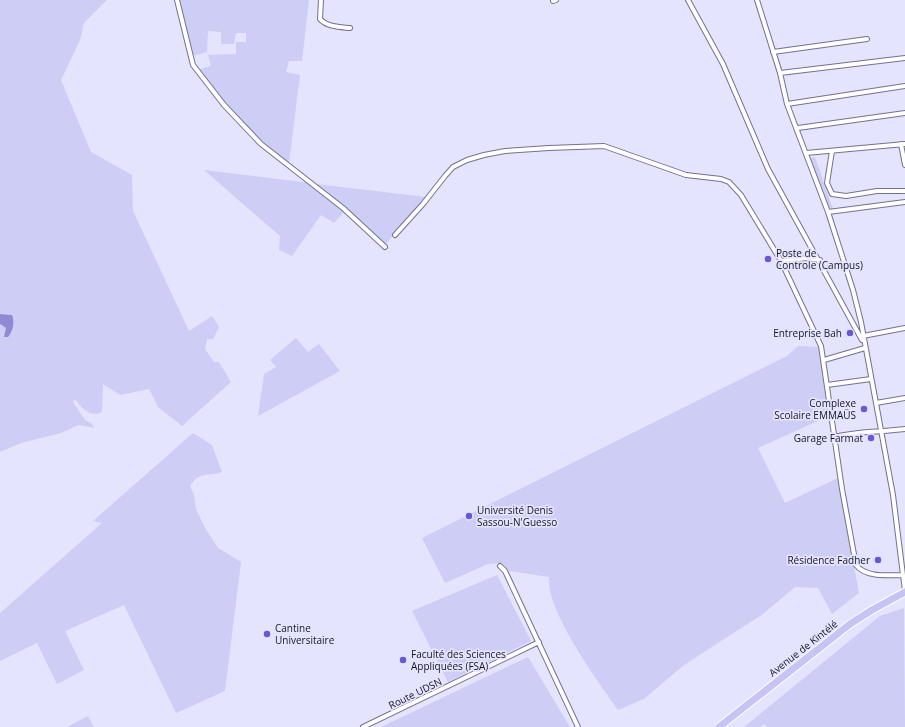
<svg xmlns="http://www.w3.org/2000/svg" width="905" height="727" font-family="'Open Sans',sans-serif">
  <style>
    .green { fill: #cdcdf5 }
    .water { fill: #8e8ad4 }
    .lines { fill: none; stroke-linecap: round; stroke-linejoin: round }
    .street-casing { stroke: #72728f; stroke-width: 6 }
    .primary-casing { stroke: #fff; stroke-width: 9 }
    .street { stroke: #fff; stroke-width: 4 }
    .primary { stroke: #c7c4f5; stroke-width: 7 }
    .poi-dot { fill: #6958d1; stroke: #e4e4ff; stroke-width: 1.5 }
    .labels { text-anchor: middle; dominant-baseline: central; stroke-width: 3.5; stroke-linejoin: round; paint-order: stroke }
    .poi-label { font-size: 10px; fill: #161521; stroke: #e4e4ff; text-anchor: start }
    .street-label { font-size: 10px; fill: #161521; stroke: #e4e4ff }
  </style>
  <rect width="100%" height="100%" fill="#e4e4ff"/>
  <path class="green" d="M 0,0 L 107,0 L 84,23 L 80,40 L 61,80 L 91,152 L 132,175 L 133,211 L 189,331 L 212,316 L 219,327 L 213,339 L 207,339 L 205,349 L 214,362 L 219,362 L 231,382 L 182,426 L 158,407 L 149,389 L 120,395 L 103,384 L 102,412 C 91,418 81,408 75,399 L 73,402 L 85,420 L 92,424 L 94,428 L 79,425 L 61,433 L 21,443 L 0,452 L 0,324 L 6,328 L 12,315 L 0,314 Z
    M 179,0 L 309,0 L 302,61 L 289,61 L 286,72 L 300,75 L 289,163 L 251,133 L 197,70 L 211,66 L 208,55 L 236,54 L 236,42 L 246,42 L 246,33 L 236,33 L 234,44 L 221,44 L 221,32 L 208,31 L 207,52 L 192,56 Z
    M 815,157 L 833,209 L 828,210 L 810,158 Z
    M 204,170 L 311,183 L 327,195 L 344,212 L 334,223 L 321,215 L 292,256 L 279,250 L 280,236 Z
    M 316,184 L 426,197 L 385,245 L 343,206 Z
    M 296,338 L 308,352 L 319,344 L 340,371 L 258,416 L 264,374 L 276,367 L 270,360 Z
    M 798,346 L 819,347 L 831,415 L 758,448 L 785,503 L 838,478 L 859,593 L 832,614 L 818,588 L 795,587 L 763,614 L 684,665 L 644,699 L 618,710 C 598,681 546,611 549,577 L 509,571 L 501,563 L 488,564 L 445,583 L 422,538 L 787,356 Z
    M 193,433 L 212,445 L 222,472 C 209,477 200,470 190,486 L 194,495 L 196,509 L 205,528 L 218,548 L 241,562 L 225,691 L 176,713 L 124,605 L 65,631 L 84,670 L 57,684 L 37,643 L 0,661 L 0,613 L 102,523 L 93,521 Z
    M 497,575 L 531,641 L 448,682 L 412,611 Z
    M 904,608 L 905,727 L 767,727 L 764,724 L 760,727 L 744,727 L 880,616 Z
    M 528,657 L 570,727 L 381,727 Z
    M 88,716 L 94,727 L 67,727 Z"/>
  <path class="water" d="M 0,314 L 12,315 C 15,322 13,331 8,337 L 4,337 L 6,328 L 0,324 Z"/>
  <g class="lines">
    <g class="street-casing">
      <path id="street" d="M 177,0 L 193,65 L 224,105 L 261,144 L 343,208 L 385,247
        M 321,0 L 320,19 C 327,27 340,27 350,28
        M 688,0 L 723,64 L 768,169 L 862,340
        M 757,0 L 780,73 L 787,104 L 828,212 L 853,290 L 861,322 L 893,495 L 905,591
        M 553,1 L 556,0
        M 773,52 L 867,39
        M 780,73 L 905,58
        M 787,104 L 905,86
        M 798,128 L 905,113
        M 901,144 L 905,165
        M 832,151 L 827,183 L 832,194 L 846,196 L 877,191 L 905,191
        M 806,153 L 905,144
        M 828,212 L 905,202
        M 395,235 L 423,204 L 445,176 L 453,167 L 467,160 L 484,155 L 505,151 L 549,148 L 604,146 L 686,175 L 721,179 L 729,182 L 741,195 L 781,261 L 807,258 L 820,260
        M 781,261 L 821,346 L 842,489 L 856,565 C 866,578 888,575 903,575
        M 863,336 L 905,328
        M 824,360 L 865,348
        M 827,385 L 871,379
        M 876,403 L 905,398
        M 834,437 C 858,431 881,432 905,429
        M 500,566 L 505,571 L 578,727
        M 363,727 L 539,642"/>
    </g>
    <g class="primary-casing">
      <path id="primary" d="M 719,727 L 850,624 L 872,610 L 905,592"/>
    </g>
    <use href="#street" class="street"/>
    <use href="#primary" class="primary"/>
  </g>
  <g class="poi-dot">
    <circle cx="768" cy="259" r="4"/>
    <circle cx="850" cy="333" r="4"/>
    <circle cx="864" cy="409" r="4"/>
    <circle cx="871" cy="438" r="4"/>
    <circle cx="469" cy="516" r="4"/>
    <circle cx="878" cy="560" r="4"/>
    <circle cx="267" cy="634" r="4"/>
    <circle cx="403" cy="660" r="4"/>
  </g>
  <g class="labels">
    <g class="poi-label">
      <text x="776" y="253">Poste de<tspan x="776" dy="12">Controle (Campus)</tspan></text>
      <text x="842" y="333" text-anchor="end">Entreprise Bah</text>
      <text x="856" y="403" text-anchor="end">Complexe<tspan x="856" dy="12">Scolaire EMMAÜS</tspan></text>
      <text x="863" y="438" text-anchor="end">Garage Farmat</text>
      <text x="477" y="510">Université Denis<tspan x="477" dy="12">Sassou-N'Guesso</tspan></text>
      <text x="870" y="560" text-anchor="end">Résidence Fadher</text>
      <text x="275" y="628">Cantine<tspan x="275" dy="12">Universitaire</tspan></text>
      <text x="411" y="654">Faculté des Sciences<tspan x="411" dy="12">Appliquées (FSA)</tspan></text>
    </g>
    <g class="street-label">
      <text transform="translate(803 648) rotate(-38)">Avenue de Kintélé</text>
      <text transform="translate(415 693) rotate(-26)">Route UDSN</text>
    </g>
  </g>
</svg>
